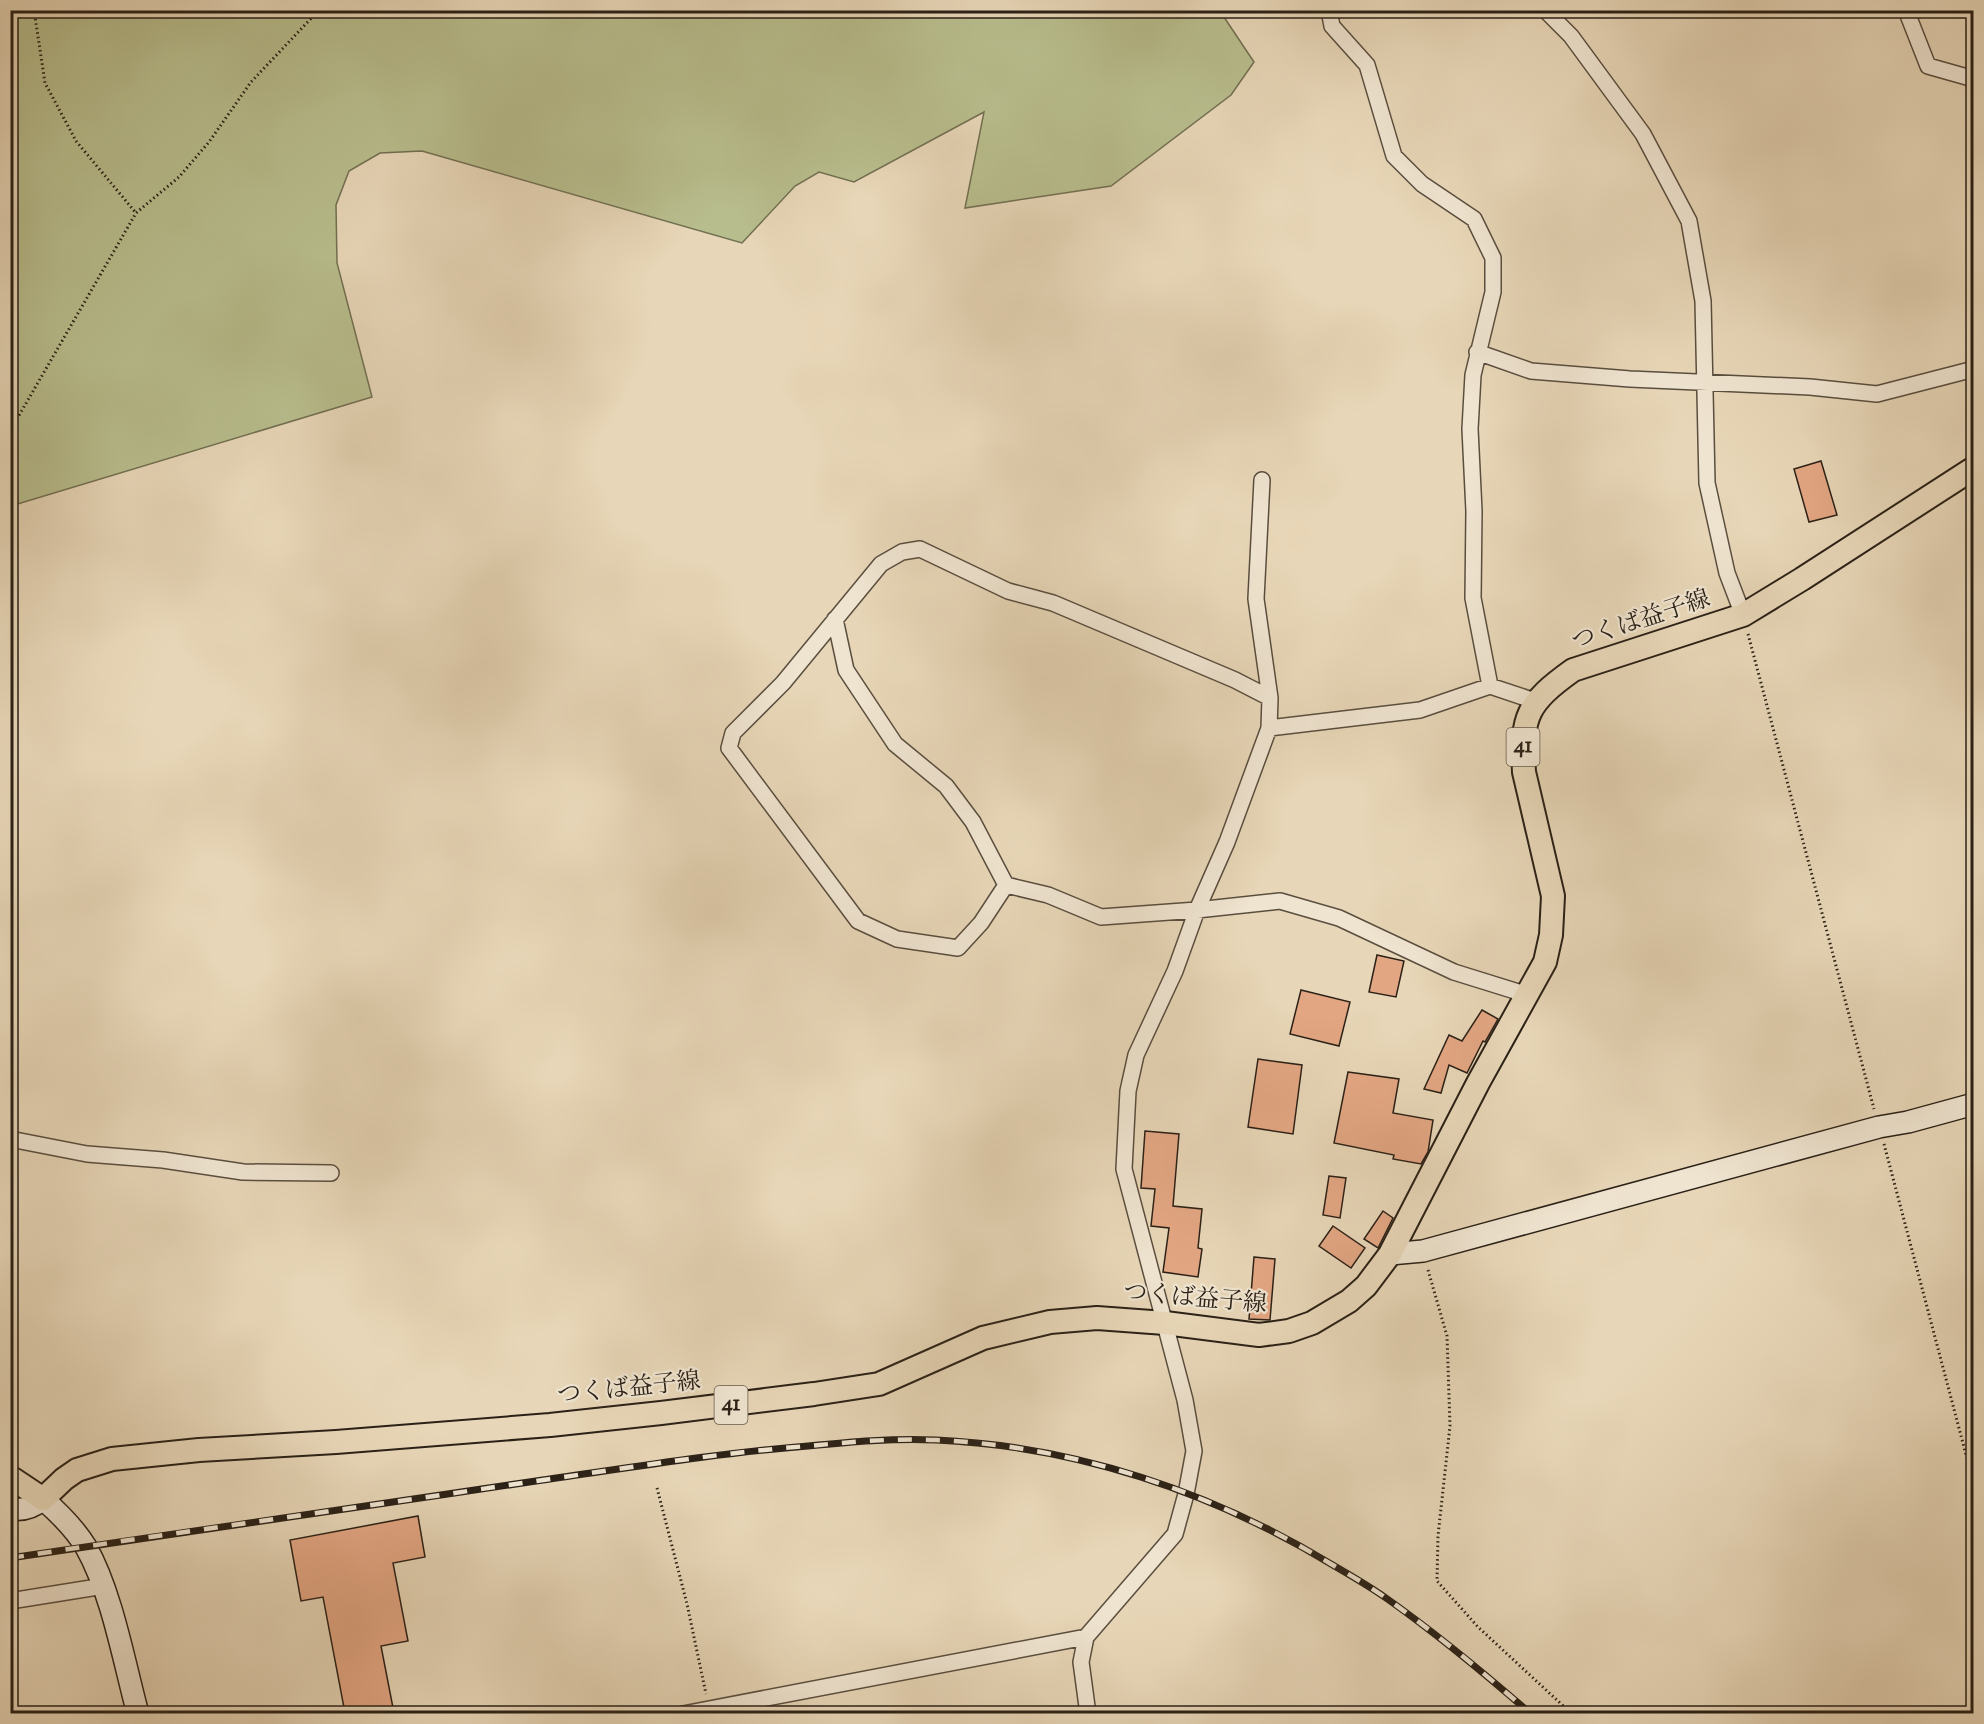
<svg xmlns="http://www.w3.org/2000/svg" width="1984" height="1724" font-family="'Sorts Mill Goudy','Noto Serif JP',serif">
  <style>
    .green { fill: #b8bd8d; stroke: #726f52; stroke-width: 1.5 }
    .building { fill: #e3a683; stroke: #2b2117; stroke-width: 1.5 }
    .lines { fill: none; stroke-linecap: round; stroke-linejoin: round }
    .street-casing { stroke: #5a4e3f; stroke-width: 18 }
    .secondary-casing { stroke: #2b2117; stroke-width: 24 }
    .primary-casing { stroke: #2b2117; stroke-width: 26 }
    .path { stroke: #2b2117; stroke-width: 3; stroke-dasharray: 1.5 3; stroke-linecap: butt }
    .street { stroke: #efe4d0; stroke-width: 15 }
    .secondary { stroke: #efe4d0; stroke-width: 21 }
    .primary { stroke: #e7d6b7; stroke-width: 22 }
    .rail-casing { stroke: #2b2117; stroke-width: 7 }
    .rail { stroke: #efe4d0; stroke-width: 4.5; stroke-dasharray: 14; stroke-linecap: butt }
    .labels { text-anchor: middle; dominant-baseline: central; stroke-width: 4.5; stroke-linejoin: round; paint-order: stroke }
    .shield { fill: #efe4d0; stroke: #665c4e; stroke-width: 1.5 }
    .shield-label { font-size: 22px; font-weight: bold; fill: #2b2117 }
    .street-label { font-size: 24px; fill: #2b2117; stroke: #efe4d0 }
  </style>
  <rect width="100%" height="100%" fill="#e7d6b7"/>
  <filter id="stains"><feTurbulence type="fractalNoise" baseFrequency=".00333" numOctaves="4"/><feColorMatrix values="0 0 0 0 .2 0 0 0 0 .09 0 0 0 0 .02 0 0 0 .5 -.17"/></filter>
  <radialGradient id="worn" r=".72"><stop offset=".6" stop-color="#630" stop-opacity="0"/><stop offset="1" stop-color="#630" stop-opacity=".3"/></radialGradient>
  <path class="green" d="M 1220,11 L 1254,62 L 1231,95 L 1111,186 L 965,208 L 984,112 L 854,182 L 819,172 L 795,186 L 742,243 L 422,151 L 380,153 L 349,171 L 336,205 L 337,263 L 372,397 L 11,506 L 11,11 Z"/>
  <path class="building" d="M 1821,461 L 1837,515 L 1809,522 L 1794,469 Z
    M 1377,955 L 1404,961 L 1396,997 L 1369,992 Z
    M 1301,990 L 1350,1002 L 1339,1046 L 1290,1034 Z
    M 1482,1010 L 1498,1019 L 1485,1042 L 1483,1041 L 1467,1073 L 1449,1065 L 1441,1093 L 1424,1089 L 1449,1035 L 1462,1041 Z
    M 1258,1059 L 1302,1065 L 1293,1134 L 1248,1127 Z
    M 1348,1072 L 1399,1079 L 1393,1113 L 1433,1120 L 1428,1152 L 1421,1164 L 1393,1159 L 1394,1155 L 1334,1143 Z
    M 1145,1131 L 1179,1134 L 1173,1206 L 1202,1209 L 1198,1248 L 1202,1249 L 1198,1277 L 1163,1272 L 1169,1228 L 1151,1226 L 1155,1189 L 1141,1188 Z
    M 1329,1176 L 1346,1178 L 1340,1218 L 1323,1215 Z
    M 1383,1211 L 1393,1218 L 1378,1248 L 1364,1239 Z
    M 1333,1226 L 1365,1248 L 1351,1268 L 1319,1246 Z
    M 1254,1257 L 1275,1259 L 1270,1320 L 1249,1319 Z
    M 418,1516 L 425,1557 L 393,1563 L 408,1641 L 381,1646 L 394,1713 L 345,1713 L 323,1597 L 301,1601 L 290,1540 Z"/>
  <g class="lines">
    <g class="street-casing">
      <path id="street" d="M 1329,10 L 1332,26 L 1367,65 L 1394,156 L 1422,184 L 1474,219 L 1493,258 L 1493,292 L 1473,375 L 1470,429 L 1474,511 L 1473,598 L 1490,686
        M 1545,10 L 1571,36 L 1643,134 L 1689,221 L 1703,301 L 1707,483 L 1727,573 L 1743,615
        M 1906,10 L 1928,66 L 1974,79
        M 1477,352 L 1531,371 L 1630,379 L 1810,387 L 1877,394 L 1974,369
        M 835,619 L 846,670 L 895,744 L 946,786 L 973,822 L 1006,885 L 1048,895 L 1101,917 L 1197,910 L 1280,901 L 1339,918 L 1454,972 L 1528,995
        M 1269,728 L 1420,710 L 1490,686 L 1535,701
        M 1006,885 L 981,923 L 958,948 L 897,939 L 858,921 L 729,748 L 733,733 L 783,683 L 881,564 L 902,552 L 920,549 L 1008,591 L 1053,603 L 1235,680 L 1270,698
        M 10,1139 L 87,1154 L 163,1160 L 243,1172 L 331,1173
        M 10,1601 L 104,1586
        M 1086,1637 L 1081,1662 L 1088,1714
        M 683,1714 L 1086,1637 L 1175,1534 L 1186,1494 L 1194,1451 L 1185,1400 L 1124,1169 L 1128,1091 L 1136,1055 L 1175,971 L 1197,910 L 1227,842 L 1269,728 L 1270,698 L 1256,599 L 1262,480"/>
    </g>
    <g class="secondary-casing">
      <path id="secondary" d="M 1390,1254 L 1423,1251 L 1879,1127 L 1908,1122 L 1974,1104
        M 10,1509 C 23,1511 34,1507 43,1499 C 59,1513 75,1529 86,1547 C 112,1593 124,1662 138,1714"/>
    </g>
    <g class="primary-casing">
      <path id="primary" d="M 10,1477 L 43,1499 L 64,1479 L 77,1470 L 112,1459 L 199,1450 L 336,1442 L 550,1425 L 661,1413 L 814,1394 L 879,1384 L 983,1338 L 1050,1322 L 1097,1318 L 1165,1323 L 1259,1335 L 1289,1331 L 1312,1323 L 1349,1301 L 1366,1286 L 1390,1254 L 1478,1083 L 1545,962 L 1551,935 L 1553,896 L 1524,772 C 1521,716 1527,703 1573,670 L 1743,615 L 1802,579 L 1974,468"/>
    </g>
    <path class="path" d="M 34,10 L 45,83 L 76,141 L 136,213
      M 10,431 L 136,213 L 179,177 L 209,142 L 251,82 L 319,10
      M 1748,634 L 1874,1109
      M 1884,1144 L 1974,1485
      M 1428,1270 L 1447,1336 L 1450,1426 L 1438,1536 L 1437,1581 L 1478,1627 L 1572,1714
      M 657,1488 L 687,1604 L 706,1694"/>
    <use href="#street" class="street"/>
    <use href="#secondary" class="secondary"/>
    <use href="#primary" class="primary"/>
    <g class="rail-casing">
      <path id="rail" d="M 10,1558 C 186,1531 361,1507 536,1481 C 627,1468 717,1453 808,1446 C 850,1442 893,1438 936,1440 C 1076,1446 1212,1492 1331,1564 C 1350,1575 1369,1586 1386,1598 C 1437,1634 1484,1673 1531,1714"/>
    </g>
    <use href="#rail" class="rail"/>
  </g>
  <g class="labels">
    <g class="shield">
      <rect x="1506.5" y="728" width="33" height="38" rx="4.5"/>
      <rect x="714.5" y="1386" width="33" height="38" rx="4.5"/>
    </g>
    <g class="shield-label">
      <text x="1523" y="747">41</text>
      <text x="731" y="1405">41</text>
    </g>
    <g class="street-label">
      <text transform="translate(1641 621) rotate(-18)">つくば益子線</text>
      <text transform="translate(1195 1299) rotate(5)">つくば益子線</text>
      <text transform="translate(629 1389) rotate(-6)">つくば益子線</text>
    </g>
  </g>
  <rect width="1984" height="1724" fill="none" stroke="#e7d6b7" stroke-width="36"/>
  <rect x="12" y="12" width="1960" height="1700" fill="none" stroke="#2b2117" stroke-width="3"/>
  <rect x="18" y="18" width="1948" height="1688" fill="none" stroke="#2b2117" stroke-width="1.5"/>
  <rect width="100%" height="100%" filter="url(#stains)"/>
  <rect width="100%" height="100%" fill="url(#worn)"/>
</svg>
